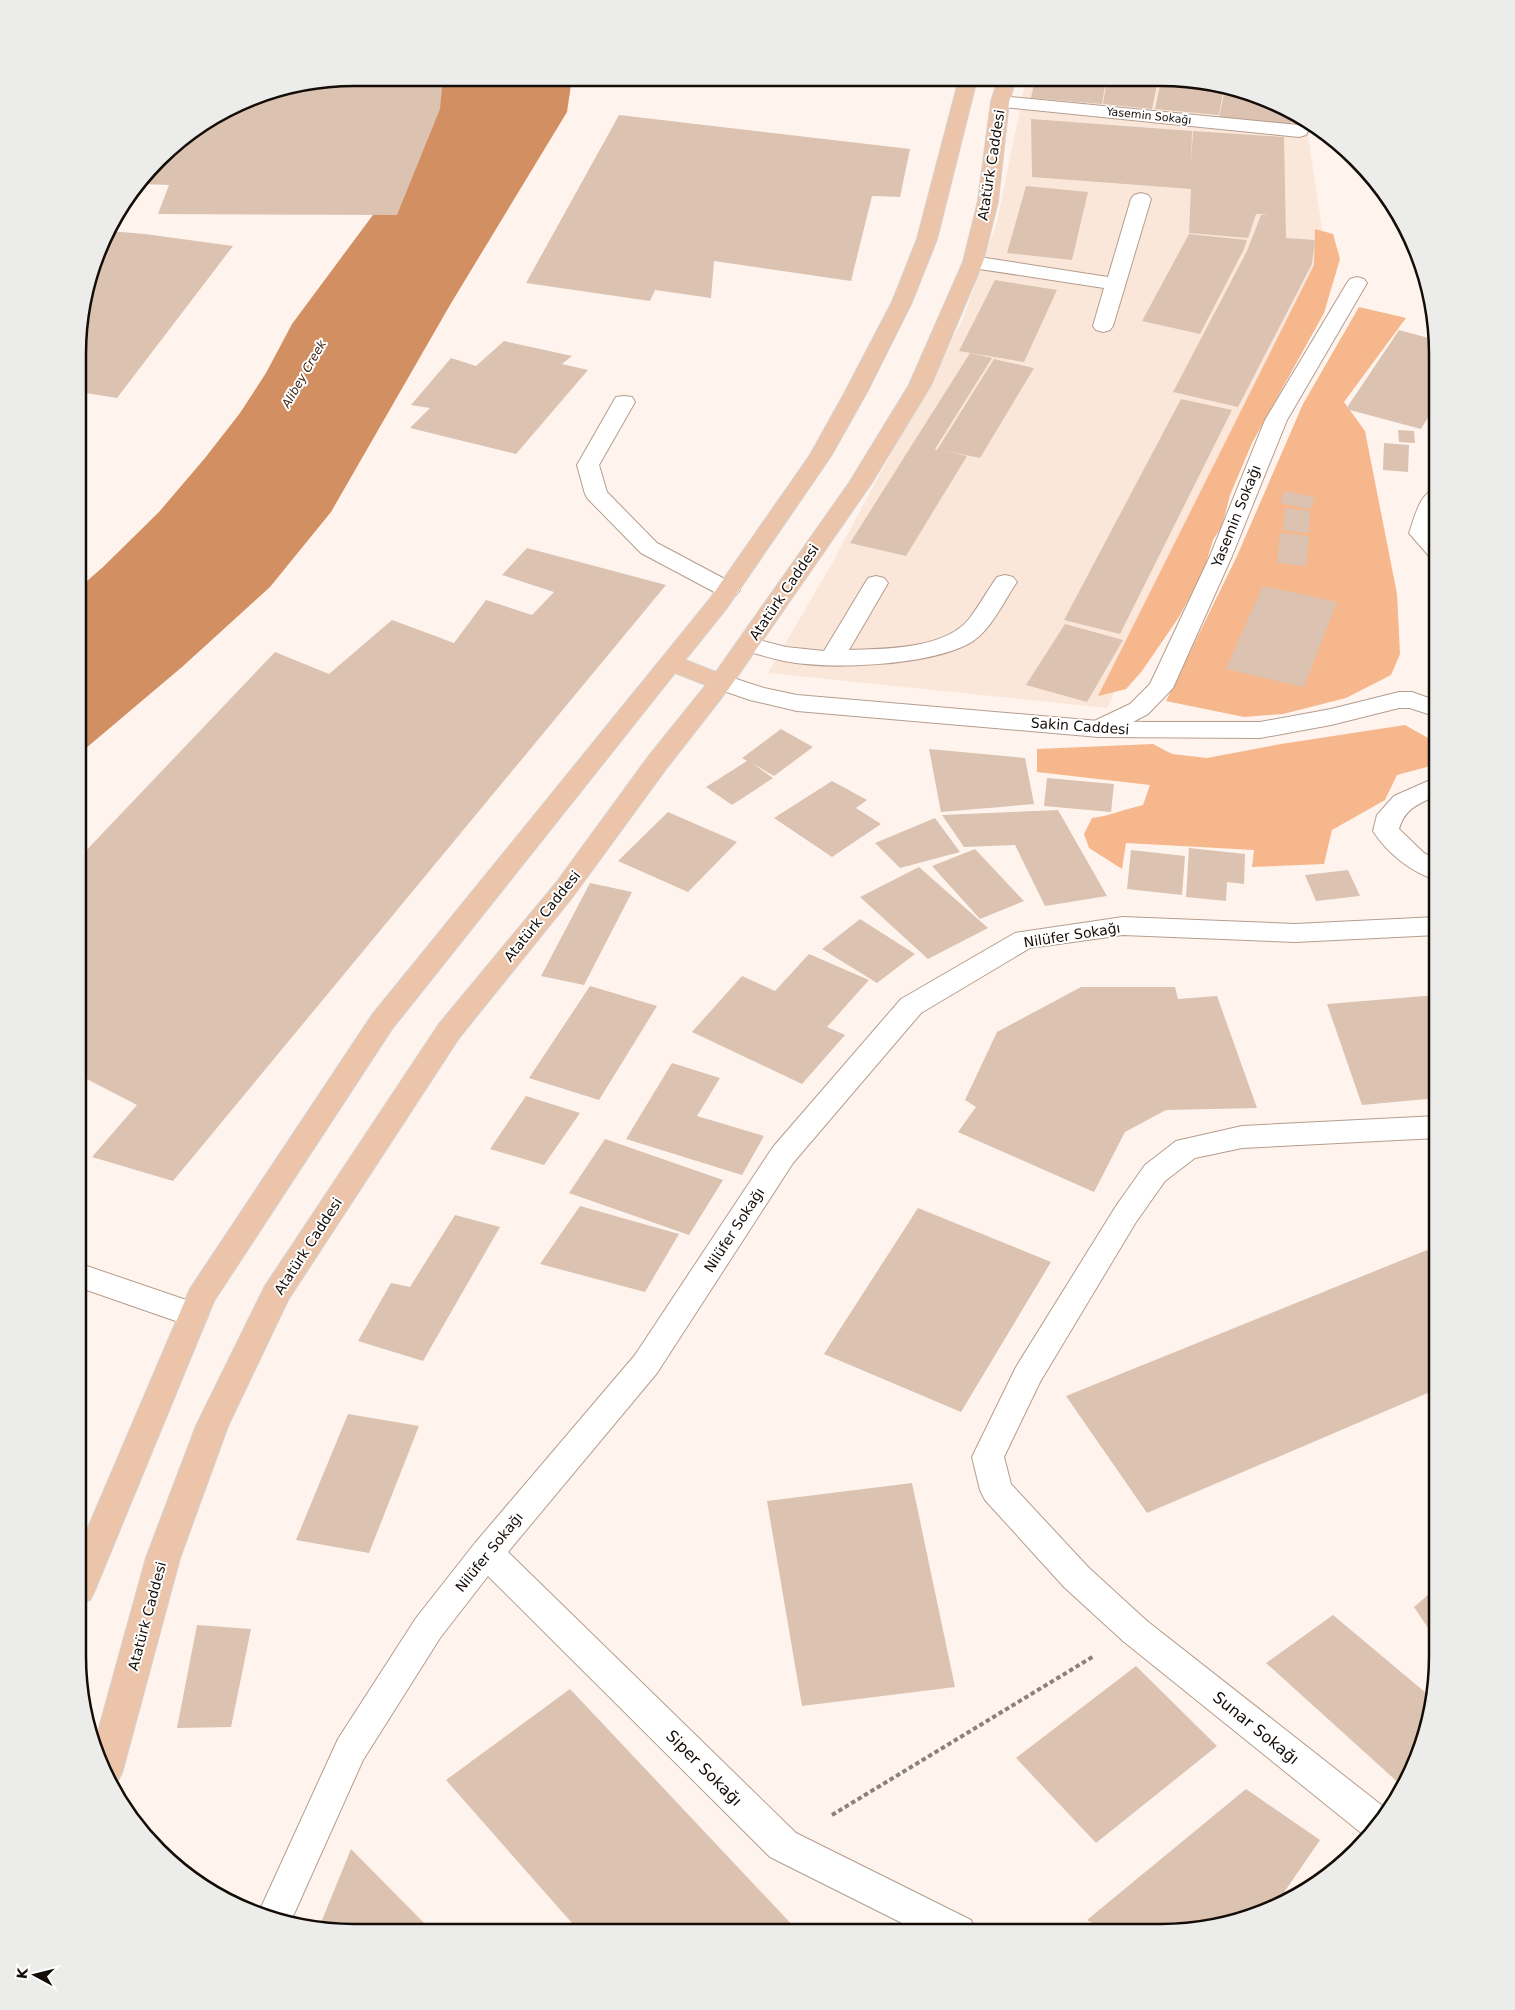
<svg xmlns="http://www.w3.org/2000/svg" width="1515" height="2010" font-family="'DejaVu Sans',sans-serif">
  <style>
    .built { fill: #fbe7da }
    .green { fill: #f6b78d }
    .water { fill: #d18f62 }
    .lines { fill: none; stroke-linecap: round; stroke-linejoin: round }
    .river { fill: #d18f62; fill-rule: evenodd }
    .building { fill: #dbc2b1 }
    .service-casing { stroke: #b59d8d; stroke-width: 2 }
    .minor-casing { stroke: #b59d8d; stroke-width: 2 }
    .tertiary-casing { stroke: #b59d8d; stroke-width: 2 }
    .primary-casing { stroke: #d5d3d2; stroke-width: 2 }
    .path { stroke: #8a817b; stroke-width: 4; stroke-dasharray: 4.5 3; stroke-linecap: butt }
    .service { fill: #fff; fill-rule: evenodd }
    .minor { fill: #fff; fill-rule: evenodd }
    .tertiary { fill: #fff; fill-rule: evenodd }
    .primary { fill: #ebc4aa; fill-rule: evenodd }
    .labels { text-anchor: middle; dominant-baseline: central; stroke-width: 4; stroke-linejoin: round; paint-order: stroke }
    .far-street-label { font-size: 11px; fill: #140c07; stroke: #fff }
    .far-water-label { font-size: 12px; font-style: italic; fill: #402410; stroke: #fff }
    .street-label { font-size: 14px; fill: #140c07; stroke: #fff }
    .near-street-label { font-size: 16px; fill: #140c07; stroke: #fff }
    .rim { fill: none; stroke: #140c07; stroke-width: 2.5 }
  </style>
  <rect width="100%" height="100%" fill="#fef4ed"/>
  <path class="built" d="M 1026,79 L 1197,80 L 1266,98 L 1314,126 L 1308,136 L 1323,234 L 1320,268 L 1107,708 L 768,673 L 831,565 L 963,319 L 997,222 Z"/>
  <path class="green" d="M 1315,229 L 1333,234 L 1340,259 L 1324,313 L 1252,443 L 1230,495 L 1222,526 L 1213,540 L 1203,573 L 1179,617 L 1142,671 L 1126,689 L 1098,696 L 1314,265 Z
    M 1359,307 L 1406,318 L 1344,402 L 1365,431 L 1397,594 L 1400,654 L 1391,675 L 1346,698 L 1283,714 L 1244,717 L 1166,701 L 1237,556 L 1303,404 Z
    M 1405,725 L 1437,743 L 1437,760 L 1427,767 L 1397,775 L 1385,800 L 1332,830 L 1324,864 L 1252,867 L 1254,850 L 1126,843 L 1122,869 L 1089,848 L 1084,834 L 1092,818 C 1110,816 1125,809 1143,805 L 1150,785 L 1037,772 L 1037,749 L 1153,744 L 1172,754 L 1207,758 L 1281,744 Z"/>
  <path class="water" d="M 496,78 L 572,78 L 567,112 L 450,305 L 331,512 L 270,587 L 182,667 L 79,754 L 79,652 L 109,630 L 209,533 L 431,213 L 477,152 L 496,100 Z"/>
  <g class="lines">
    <path class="river" d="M 441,78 L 509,78 L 506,104 L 500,127 L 478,172 L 369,326 L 346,373 L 315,424 L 265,494 L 219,548 L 165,605 L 111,654 L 79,662 L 79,588 L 103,567 L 159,512 L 205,458 L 240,413 L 266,373 L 292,324 L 413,161 L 433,116 Z"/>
  </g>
  <path class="building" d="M 355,78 L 443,78 L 440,109 L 397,215 L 158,214 L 169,185 L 141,184 L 172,146 L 265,92 Z
    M 1035,79 L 1106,80 L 1102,104 L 1031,98 Z
    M 1107,80 L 1158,80 L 1152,109 L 1103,104 Z
    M 1161,80 L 1197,80 L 1224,87 L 1219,115 L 1155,109 Z
    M 1225,88 L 1266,98 L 1292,114 L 1291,125 L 1219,118 Z
    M 619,115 L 910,149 L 900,197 L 872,196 L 851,281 L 714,261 L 711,298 L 655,290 L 650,301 L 526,283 Z
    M 1031,119 L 1192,131 L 1191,165 L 1193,131 L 1284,137 L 1286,238 L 1315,240 L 1312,264 L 1238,407 L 1173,392 L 1247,251 L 1261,215 L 1268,214 L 1256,214 L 1248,238 L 1189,233 L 1191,189 L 1032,177 Z
    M 1026,186 L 1088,192 L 1072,260 L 1007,253 Z
    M 109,231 L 145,234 L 233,246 L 117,398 L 80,392 L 80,318 Z
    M 1189,234 L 1247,240 L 1244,249 L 1200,334 L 1142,321 Z
    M 995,280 L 1057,290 L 1024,362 L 959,351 Z
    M 1399,330 L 1436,340 L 1437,402 L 1421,429 L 1346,409 Z
    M 504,341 L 572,356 L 562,364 L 588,370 L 516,454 L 410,428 L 430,408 L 411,405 L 451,358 L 476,366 Z
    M 970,353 L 992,358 L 935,449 L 937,450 L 994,359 L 1034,368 L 980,458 L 942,450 L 967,456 L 906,556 L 850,543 Z
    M 1181,399 L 1232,410 L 1120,634 L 1064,620 Z
    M 1398,430 L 1414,431 L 1415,443 L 1399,442 Z
    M 1384,443 L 1409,445 L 1408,472 L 1383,470 Z
    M 1285,491 L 1315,497 L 1310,509 L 1280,503 Z
    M 1285,508 L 1310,511 L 1309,533 L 1283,530 Z
    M 1280,533 L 1309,536 L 1306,566 L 1277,563 Z
    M 527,548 L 666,585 L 173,1181 L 92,1157 L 137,1105 L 79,1075 L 79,858 L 275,652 L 329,674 L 392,620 L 454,643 L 486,600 L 532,615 L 554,592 L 502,575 Z
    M 1263,586 L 1337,602 L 1304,687 L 1226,669 Z
    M 1065,624 L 1123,640 L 1087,702 L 1026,685 Z
    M 781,729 L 813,747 L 774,776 L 752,763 L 773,778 L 732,805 L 706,787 L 747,761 L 742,758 Z
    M 929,749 L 1025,758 L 1034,804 L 941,812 Z
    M 1047,778 L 1114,784 L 1111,812 L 1044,806 Z
    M 832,781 L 867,800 L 856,808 L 881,824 L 832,857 L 774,818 Z
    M 1058,810 L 1107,896 L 1045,906 L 1015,845 L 964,847 L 942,815 Z
    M 668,812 L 737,842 L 688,892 L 618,861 Z
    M 935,818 L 960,852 L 900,868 L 875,843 Z
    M 1189,848 L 1245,854 L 1244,884 L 1227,882 L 1226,901 L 1186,897 Z
    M 975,849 L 1024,901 L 980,919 L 932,866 Z
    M 1131,850 L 1185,856 L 1182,895 L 1127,889 Z
    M 919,867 L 988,928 L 928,959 L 860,897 Z
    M 1348,870 L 1360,896 L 1316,901 L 1305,875 Z
    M 590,883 L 632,892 L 584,985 L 541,976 Z
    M 860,919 L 915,954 L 877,983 L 822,949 Z
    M 809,954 L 869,980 L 827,1027 L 845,1035 L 802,1084 L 692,1032 L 742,976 L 775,991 Z
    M 590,986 L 657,1006 L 599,1100 L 529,1078 Z
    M 1081,987 L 1175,987 L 1178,999 L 1217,996 L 1257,1108 L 1166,1110 L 1125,1132 L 1094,1192 L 958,1132 L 976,1107 L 965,1100 L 997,1032 Z
    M 1437,995 L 1437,1098 L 1362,1105 L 1327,1004 Z
    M 672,1063 L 720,1078 L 697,1116 L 764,1136 L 742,1175 L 626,1139 Z
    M 526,1096 L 580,1113 L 544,1165 L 490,1149 Z
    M 605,1139 L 723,1180 L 689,1235 L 569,1193 Z
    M 580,1206 L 679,1234 L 645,1292 L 540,1264 Z
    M 918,1208 L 1051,1262 L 961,1412 L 824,1354 Z
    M 455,1215 L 500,1227 L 423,1361 L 358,1341 L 391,1283 L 410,1287 Z
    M 1427,1250 L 1437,1261 L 1437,1389 L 1147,1513 L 1066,1396 Z
    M 348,1414 L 419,1426 L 369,1553 L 296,1540 Z
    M 912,1483 L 955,1687 L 802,1706 L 767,1501 Z
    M 1437,1587 L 1437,1635 L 1428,1628 L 1414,1607 Z
    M 1333,1615 L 1432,1698 L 1423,1744 L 1402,1786 L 1266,1663 Z
    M 197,1625 L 251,1629 L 231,1727 L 177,1728 Z
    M 1136,1666 L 1217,1746 L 1096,1843 L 1016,1758 Z
    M 570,1689 L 798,1931 L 579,1931 L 446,1780 Z
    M 1246,1789 L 1320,1840 L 1274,1907 L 1232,1923 L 1161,1932 L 1108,1932 L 1087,1920 Z
    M 351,1849 L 431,1930 L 318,1930 Z"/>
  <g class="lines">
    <g class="service-casing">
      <path id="service" d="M 1141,193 L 1148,195 L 1151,199 L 1113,326 L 1110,330 L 1103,332 L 1096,330 L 1093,326 L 1104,288 L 973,268 L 966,266 L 963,262 L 966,258 L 973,256 L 1108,277 L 1131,199 L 1134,195 Z
        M 1357,277 L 1364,279 L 1367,283 L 1287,420 L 1232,556 L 1173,688 L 1148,714 L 1108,735 L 1099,737 L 1090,735 L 1087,729 L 1090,723 L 1130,704 L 1150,684 L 1210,556 L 1265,420 L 1347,283 L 1350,279 Z
        M 624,396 L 632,397 L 635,402 L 599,465 L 607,492 L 657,543 L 736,585 L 740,590 L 736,595 L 728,597 L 720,595 L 641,553 L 588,499 L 585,494 L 577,465 L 613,402 L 616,397 Z
        M 1437,488 L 1437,517 L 1432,532 L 1437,538 L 1437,558 L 1429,556 L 1409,533 C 1415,517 1419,493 1437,488 Z
        M 1005,575 L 1013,577 L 1017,582 C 1003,602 990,633 968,644 C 926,666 829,670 784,661 C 769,658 754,653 740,649 L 736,644 L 740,639 L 748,637 L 786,647 L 824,651 L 868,578 L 876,576 L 884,578 L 888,583 L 849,650 C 884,649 945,649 969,619 C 979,606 987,591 997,577 Z
        M 1437,1116 L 1437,1138 L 1242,1148 L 1195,1158 L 1165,1181 L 1136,1222 L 1040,1382 L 1004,1457 L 1011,1484 L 1088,1567 L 1147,1621 L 1152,1631 L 1147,1641 L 1135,1646 L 1123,1641 L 1064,1587 L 985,1500 L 980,1490 L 972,1457 L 1016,1367 L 1116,1206 L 1145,1165 L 1176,1141 L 1242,1126 Z
        M 78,1263 L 204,1306 L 208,1315 L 204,1324 L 193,1327 L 78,1287 Z"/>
    </g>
    <g class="minor-casing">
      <path id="minor" d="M 1000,96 L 1299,125 L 1306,127 L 1308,131 L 1306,135 L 1299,137 L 993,106 L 991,102 L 993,98 Z
        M 1123,917 L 1295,924 L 1437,917 L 1437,935 L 1295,942 L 1123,935 L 1030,948 L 921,1013 L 793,1163 L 657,1373 L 508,1552 L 796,1833 L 971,1920 L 976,1932 L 920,1932 L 770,1857 L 488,1576 L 440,1638 L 363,1760 L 290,1923 L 258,1914 L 338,1739 L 416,1618 L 475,1543 L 635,1355 L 773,1147 L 901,999 L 1015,933 Z
        M 1135,1616 L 1147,1621 L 1389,1811 L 1367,1836 L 1365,1836 L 1123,1641 L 1118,1631 L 1123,1621 Z"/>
    </g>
    <g class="tertiary-casing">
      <path id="tertiary" d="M 721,674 L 764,688 L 797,695 L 1099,721 L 1148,722 L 1260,722 L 1331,709 L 1399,692 L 1412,692 L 1437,701 L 1437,717 L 1410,708 L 1399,708 L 1331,725 L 1260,738 L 1099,737 L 797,711 L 750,700 L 712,687 L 709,682 L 712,677 Z
        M 1437,777 L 1437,795 C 1419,804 1405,808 1399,829 L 1424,853 L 1437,860 L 1437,880 C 1412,873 1387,853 1373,831 L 1377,815 L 1394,796 Z"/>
    </g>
    <g class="primary-casing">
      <path id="primary" d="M 959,79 L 977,79 L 937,239 L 912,302 L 867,392 L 831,456 L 726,609 L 685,660 L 716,672 L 849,483 L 909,385 L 963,262 L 978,201 L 991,102 L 998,79 L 1016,79 L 1009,102 L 998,201 L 983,262 L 931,385 L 871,484 L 730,687 L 666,769 L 574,895 L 459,1038 L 288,1300 L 228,1426 L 180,1558 L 122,1773 L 116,1784 L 112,1786 L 106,1778 L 94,1746 L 146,1558 L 196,1426 L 265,1286 L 439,1024 L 556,883 L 648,757 L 706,685 L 675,673 L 392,1029 L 214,1301 L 95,1590 L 90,1600 L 78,1604 L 78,1551 L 190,1289 L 372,1015 L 709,600 L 810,455 L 845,392 L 892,302 L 917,239 Z"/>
    </g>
    <path class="path" d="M 832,1815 L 1094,1656"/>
    <use href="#service" class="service"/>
    <use href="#minor" class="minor"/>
    <use href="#tertiary" class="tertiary"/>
    <use href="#primary" class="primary"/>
  </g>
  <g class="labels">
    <g class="far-street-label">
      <text transform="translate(1149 116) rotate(6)">Yasemin Sokağı</text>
    </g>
    <g class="far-water-label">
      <text transform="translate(304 374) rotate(-60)">Alibey Creek</text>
    </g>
    <g class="street-label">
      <text transform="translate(991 165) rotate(-81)">Atatürk Caddesi</text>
      <text transform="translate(1236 516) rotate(-68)">Yasemin Sokağı</text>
      <text transform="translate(784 592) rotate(-56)">Atatürk Caddesi</text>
      <text transform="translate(1080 726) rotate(4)">Sakin Caddesi</text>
      <text transform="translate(542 916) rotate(-51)">Atatürk Caddesi</text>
      <text transform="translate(1072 935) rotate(-9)">Nilüfer Sokağı</text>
      <text transform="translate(734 1230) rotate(-57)">Nilüfer Sokağı</text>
      <text transform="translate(308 1246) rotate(-57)">Atatürk Caddesi</text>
      <text transform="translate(489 1552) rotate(-51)">Nilüfer Sokağı</text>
      <text transform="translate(147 1616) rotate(-75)">Atatürk Caddesi</text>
    </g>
    <g class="near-street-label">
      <text transform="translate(1256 1728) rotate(39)">Sunar Sokağı</text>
      <text transform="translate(704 1768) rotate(45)">Siper Sokağı</text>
    </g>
  </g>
  <path d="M0 0H1515V2010H0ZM354 86H1161A268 268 0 0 1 1429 354V1656A268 268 0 0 1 1161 1924H354A268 268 0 0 1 86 1656V354A268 268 0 0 1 354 86Z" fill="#ececeb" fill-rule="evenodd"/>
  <path class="rim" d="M354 86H1161A268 268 0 0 1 1429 354V1656A268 268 0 0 1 1161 1924H354A268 268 0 0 1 86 1656V354A268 268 0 0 1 354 86Z"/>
  <g transform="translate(35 1975) rotate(277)" stroke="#ffffff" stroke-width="4" paint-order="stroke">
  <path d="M0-4L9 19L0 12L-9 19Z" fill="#140c07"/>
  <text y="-8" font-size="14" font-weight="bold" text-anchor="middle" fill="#140c07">K</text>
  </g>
</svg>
